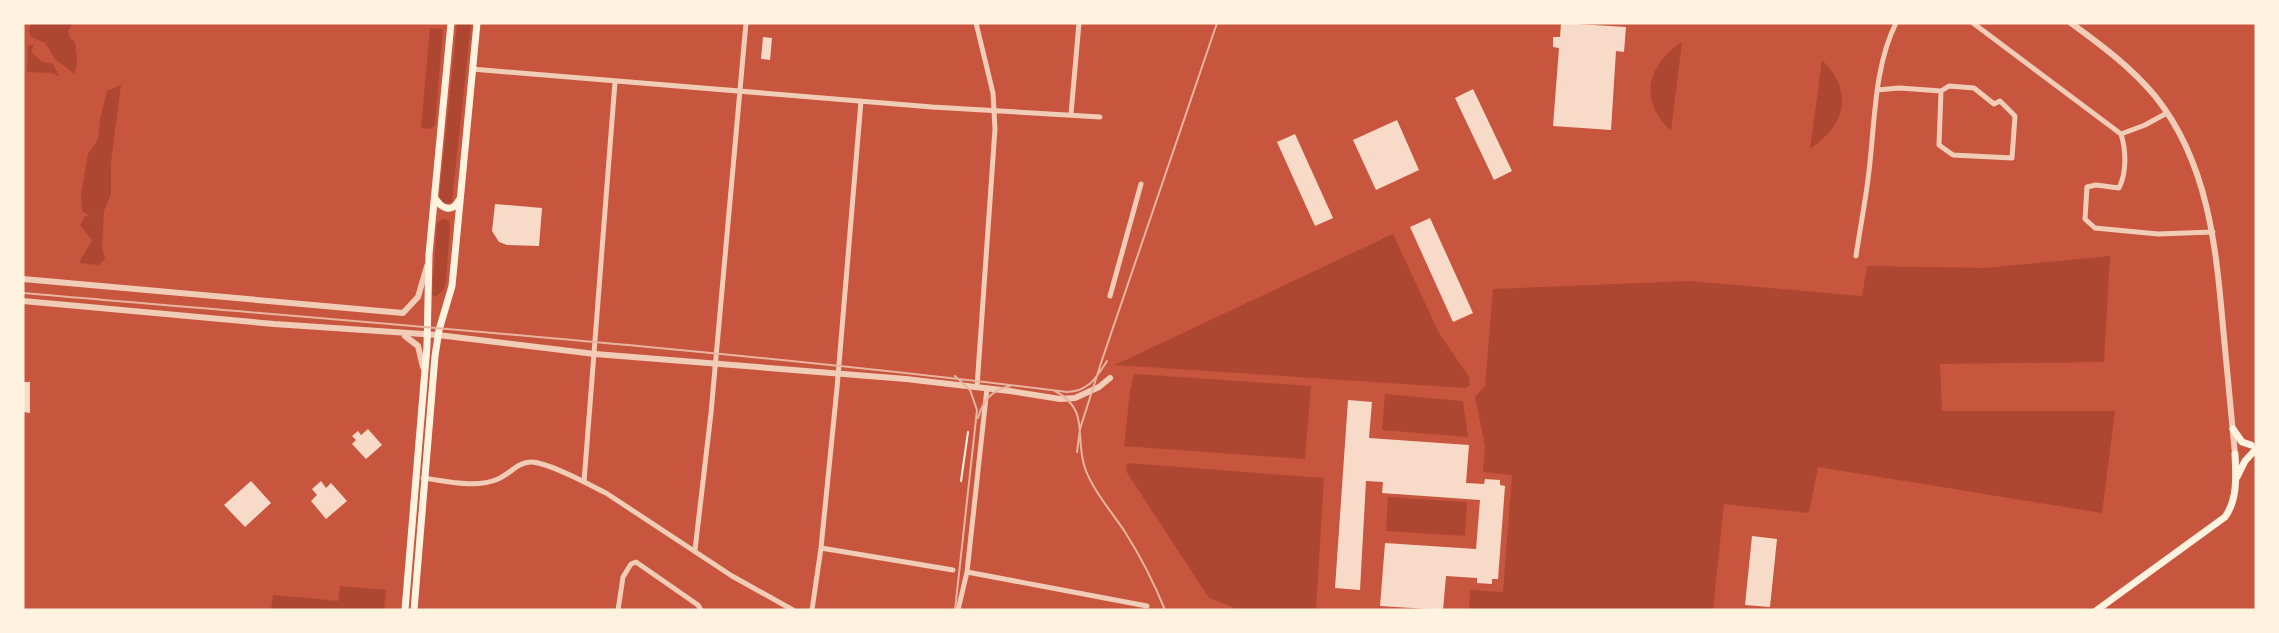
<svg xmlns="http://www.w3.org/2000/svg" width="2279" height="633" font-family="Barlow,sans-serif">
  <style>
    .green { fill: #ae4732 }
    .building { fill: #f7dbc8 }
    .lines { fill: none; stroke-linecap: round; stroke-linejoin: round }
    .path { stroke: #fff3e0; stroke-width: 2 }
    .minor { stroke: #f1ccb7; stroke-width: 5 }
    .tertiary { stroke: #f1ccb7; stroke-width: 6 }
    .secondary { stroke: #fff3e0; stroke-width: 7 }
    .tram { stroke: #e9b49f; stroke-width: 2 }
  </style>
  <rect width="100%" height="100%" fill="#c8553d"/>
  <path class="green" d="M 31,23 L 80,23 L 72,24 L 68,31 L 70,38 L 75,42 L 77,60 L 75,74 L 55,59 L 45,43 L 31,37 L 29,32 Z
    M 457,23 L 471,23 L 452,201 L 445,205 L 439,199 Z
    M 430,28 L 443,29 L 435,125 L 430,129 L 421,128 Z
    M 1682,42 L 1671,131 C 1638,100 1647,65 1682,42 Z
    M 34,44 L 31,52 L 41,61 L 53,64 L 59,76 L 51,73 L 27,72 L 28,46 Z
    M 1822,60 C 1854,92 1846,125 1810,149 Z
    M 121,85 L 111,162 L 111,194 L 104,211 L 102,247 L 105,258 L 100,265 L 79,263 L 92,240 L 80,225 L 85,216 L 91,217 L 82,211 L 81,195 L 88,154 L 98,139 L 100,119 L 107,91 Z
    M 445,219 L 449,221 L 450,226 L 446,281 L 444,289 L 436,297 L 432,295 L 437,224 L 440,220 Z
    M 1393,234 L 1439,333 L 1469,377 L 1470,385 L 1465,388 L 1115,365 Z
    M 2110,256 L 2104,362 L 1940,364 L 1942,411 L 2115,411 L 2102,513 L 1818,467 L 1809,513 L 1724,504 L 1713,610 L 1469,610 L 1470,590 L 1503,592 L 1512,475 L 1483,472 L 1485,446 L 1475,397 L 1485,386 L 1493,289 L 1690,281 L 1862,296 L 1867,266 L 1986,268 Z
    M 1134,374 L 1311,386 L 1305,459 L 1124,446 L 1130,391 Z
    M 1385,394 L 1463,401 L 1468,437 L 1382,430 Z
    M 1127,463 L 1324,478 L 1316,610 L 1240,610 L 1209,598 L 1126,471 Z
    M 1388,497 L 1467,502 L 1465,536 L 1386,531 Z
    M 340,586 L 386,590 L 384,610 L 271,610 L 273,595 L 338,601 Z"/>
  <path class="building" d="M 1561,23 L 1626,27 L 1624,52 L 1616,51 L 1611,130 L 1553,126 L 1559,48 L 1553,47 L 1553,37 L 1560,37 Z
    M 763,37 L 772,38 L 770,60 L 761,59 Z
    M 1473,89 L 1512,171 L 1494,180 L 1455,98 Z
    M 1397,120 L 1419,170 L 1376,190 L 1353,140 Z
    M 1295,134 L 1333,218 L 1315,226 L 1277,142 Z
    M 495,204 L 542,208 L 539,246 L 507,245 L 499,242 L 492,231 Z
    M 1430,218 L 1473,313 L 1453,322 L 1410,227 Z
    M 23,382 L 30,382 L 30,413 L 23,412 Z
    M 1348,400 L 1372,402 L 1369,438 L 1469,445 L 1466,483 L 1484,484 L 1485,479 L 1500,480 L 1500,485 L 1505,486 L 1498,579 L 1492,579 L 1492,584 L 1477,583 L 1477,578 L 1446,576 L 1443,610 L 1380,606 L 1385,543 L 1476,549 L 1480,500 L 1382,493 L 1383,482 L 1366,481 L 1360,590 L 1335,588 Z
    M 368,429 L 382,445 L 366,459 L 352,444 L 356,440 L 352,436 L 358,431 L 361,435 Z
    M 251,481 L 271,503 L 245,527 L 224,505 Z
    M 321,481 L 326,488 L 331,483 L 347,501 L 326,519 L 311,501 L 317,495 L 312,489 Z
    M 1752,536 L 1777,539 L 1770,607 L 1745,605 Z"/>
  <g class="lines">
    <path class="path" d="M 961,481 L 968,432"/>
    <path class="minor" d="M 976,23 L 993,93 L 995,129 L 977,387
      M 1973,23 L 2121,134 L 2145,125 L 2167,113
      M 472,69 L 932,107 L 1100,117
      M 1877,90 L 1899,88 L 1941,91 L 1949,86 L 1974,88 L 1994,104 L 2000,101 L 2015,116 L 2012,158 L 1953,155 L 1939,145 L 1941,91
      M 1071,114 L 1079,23
      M 2121,134 C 2126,150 2127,172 2119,188 L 2096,185 L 2087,187 L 2085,219 L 2095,228 L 2158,234 L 2213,232
      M 1856,256 C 1860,228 1866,199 1869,171 C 1875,122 1874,67 1896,23
      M 1110,296 L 1141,184
      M 423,478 C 446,481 476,489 498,479 C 510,474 518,462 531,462 C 548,462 590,485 606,493 L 732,576 L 793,610
      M 584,482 L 615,82
      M 821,548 L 953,570
      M 695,550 L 711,413 L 746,23
      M 967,572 L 1147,606
      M 618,610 L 623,577 L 631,564 L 636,562 L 698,605 L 701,610
      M 812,610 L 821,548 L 837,388 L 861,101
      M 958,610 L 967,572 L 987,388"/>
    <path class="tertiary" d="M 2071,23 C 2101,45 2131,67 2155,96 C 2208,162 2216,246 2223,327 C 2227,369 2231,411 2235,454
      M 23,279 L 403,313 L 418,297 L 427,266
      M 23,301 L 274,324 L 438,335 L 595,354 L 906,379 L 1010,391 L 1060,399 L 1075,398 L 1099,387 L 1110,378
      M 405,336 L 418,346 L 423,367"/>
    <path class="secondary" d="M 435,198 C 441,208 452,214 459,200
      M 2233,429 L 2242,442 L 2251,445
      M 2237,477 L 2245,461 L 2256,449
      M 405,610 L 427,346 L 429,254 L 451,23
      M 414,610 L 435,356 L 439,330 L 452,286 L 477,23
      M 2097,610 L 2225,517 C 2238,499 2236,475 2235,454"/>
    <path class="tram" d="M 23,293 C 371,323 720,349 1067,392 C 1089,391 1096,378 1107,361
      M 1055,391 C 1091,410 1074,437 1085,468 C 1093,491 1112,512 1125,532 C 1141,557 1154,583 1165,610
      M 978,418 C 983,400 992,390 1010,386
      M 1077,452 L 1080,429 L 1101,363 L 1217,23
      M 955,610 L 977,410 L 970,390 L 955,376"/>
  </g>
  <rect width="2279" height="633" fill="none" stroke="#fff3e0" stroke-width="49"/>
</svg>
